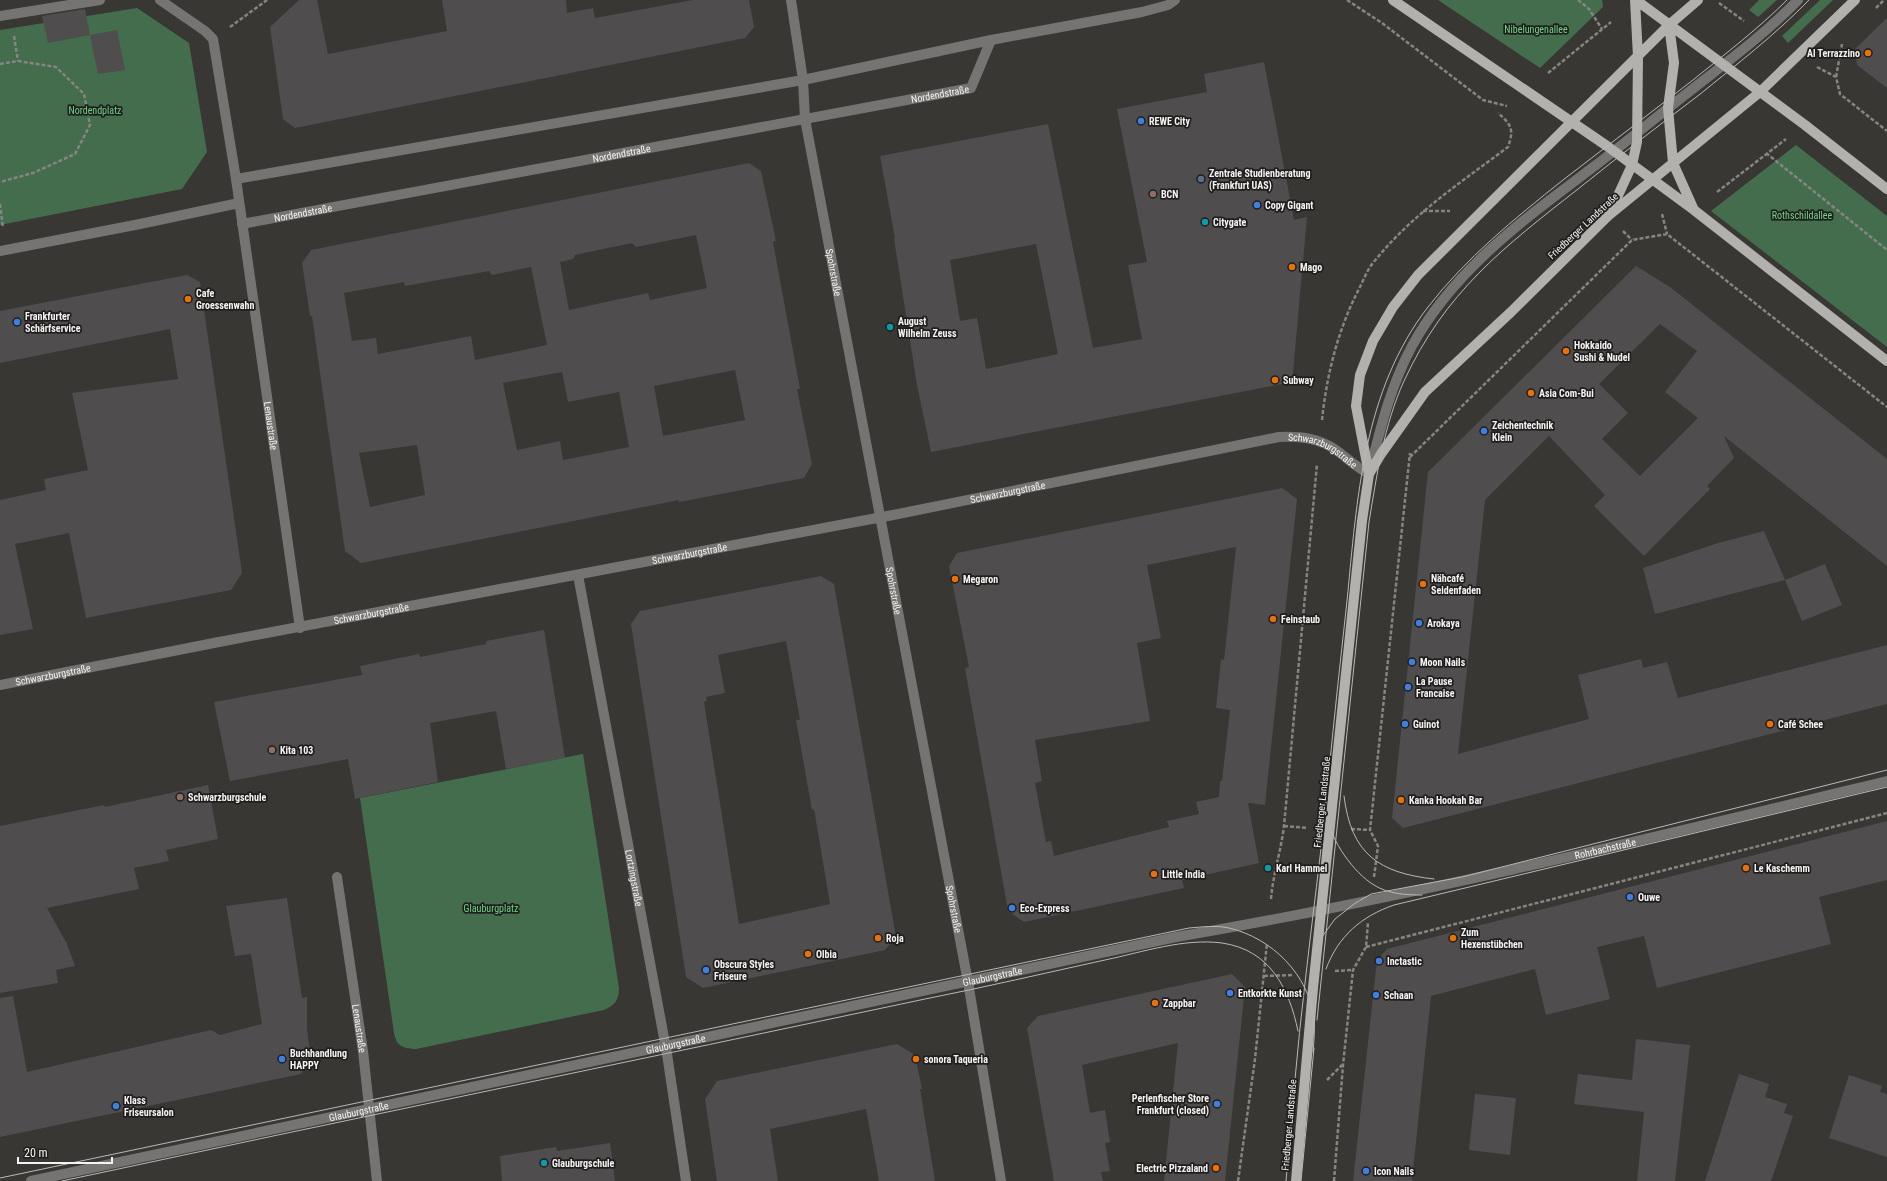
<svg xmlns="http://www.w3.org/2000/svg" width="1887" height="1181" font-family="'Roboto Condensed',sans-serif">
  <style>
    .green { fill: #436d4c }
    .building { fill: #504d4f; fill-rule: evenodd }
    .lines { fill: none; stroke-linecap: round; stroke-linejoin: round }
    .path { stroke: #868582; stroke-width: 2.5; stroke-dasharray: 4 2; stroke-linecap: butt }
    .minor { stroke: #757473; stroke-width: 10 }
    .major { stroke: #b2b1ae; stroke-width: 10 }
    .tram { stroke: #b9b8b6; stroke-width: 1 }
    .food-dot { fill: #e8710a; stroke: #1f1e1d; stroke-width: 1.5 }
    .shop-dot { fill: #3f7fe0; stroke: #1f1e1d; stroke-width: 1.5 }
    .service-dot { fill: #5c6f8a; stroke: #1f1e1d; stroke-width: 1.5 }
    .education-dot { fill: #8d6e63; stroke: #1f1e1d; stroke-width: 1.5 }
    .culture-dot { fill: #0f9aa8; stroke: #1f1e1d; stroke-width: 1.5 }
    .labels { text-anchor: middle; dominant-baseline: central; stroke-width: 3.5; stroke-linejoin: round; paint-order: stroke }
    .park-label { font-size: 10px; fill: #71d88a; stroke: #1f1e1d }
    .poi-label { font-size: 10px; font-weight: bold; fill: #f5f4f2; stroke: #1f1e1d; text-anchor: start }
    .street-label { font-size: 10px; fill: #f5f4f2; stroke: #1f1e1d }
  </style>
  <rect width="100%" height="100%" fill="#383734"/>
  <path class="green" d="M 1438,0 L 1602,0 L 1603,7 L 1540,68 Z
    M 1759,0 L 1777,0 L 1758,17 L 1749,10 Z
    M 1820,0 L 1833,0 L 1788,43 L 1782,36 Z
    M 137,8 L 189,43 L 207,152 L 182,189 L 0,225 L 0,30 Z
    M 1796,145 L 1887,216 L 1887,347 L 1711,211 Z
    M 583,754 L 619,988 C 619,1000 615,1005 604,1010 L 416,1049 C 404,1049 396,1046 394,1033 L 360,798 Z"/>
  <path class="building" d="M 299,0 L 317,0 L 328,54 L 447,31 L 442,0 L 566,0 L 567,13 L 593,8 L 595,18 L 693,0 L 749,0 L 754,27 L 745,38 L 295,128 L 283,119 L 270,27 Z
    M 85,9 L 90,35 L 48,43 L 42,16 Z
    M 1887,18 L 1887,88 L 1857,65 L 1855,49 Z
    M 117,30 L 125,70 L 98,74 L 90,35 Z
    M 1264,62 L 1294,220 L 1307,217 L 1292,384 L 1282,384 L 931,452 L 917,385 L 894,239 L 895,238 L 880,156 L 1048,124 L 1093,348 L 1142,339 L 1128,265 L 1147,262 L 1117,109 L 1207,92 L 1204,74 ZM 1036,244 L 1058,354 L 986,369 L 977,318 L 960,321 L 950,260 Z
    M 749,163 L 761,171 L 776,241 L 773,242 L 800,389 L 797,389 L 812,464 L 804,478 L 679,502 L 679,500 L 361,563 L 345,551 L 312,316 L 310,316 L 302,263 L 311,250 ZM 696,235 L 707,288 L 650,300 L 648,293 L 569,310 L 560,262 L 573,259 L 575,255 L 603,249 L 632,243 L 636,247 ZM 531,267 L 547,345 L 475,360 L 471,336 L 378,354 L 376,338 L 352,341 L 344,293 L 404,282 L 405,286 L 489,271 L 492,275 ZM 735,370 L 745,420 L 663,436 L 654,386 ZM 562,372 L 568,402 L 619,392 L 629,447 L 563,460 L 560,441 L 517,450 L 503,383 ZM 417,445 L 425,495 L 370,507 L 359,453 Z
    M 1636,266 L 1670,287 L 1887,459 L 1887,566 L 1724,436 L 1734,458 L 1707,486 L 1710,489 L 1644,556 L 1594,506 L 1605,495 L 1549,436 L 1485,500 L 1458,754 L 1589,719 L 1578,675 L 1641,659 L 1643,668 L 1667,662 L 1678,698 L 1887,645 L 1887,704 L 1403,828 L 1392,818 L 1428,472 ZM 1660,324 L 1697,351 L 1665,392 L 1698,418 L 1640,476 L 1602,439 L 1628,413 L 1599,384 Z
    M 187,275 L 200,282 L 242,573 L 231,590 L 86,618 L 69,533 L 15,544 L 33,629 L 0,635 L 0,500 L 46,490 L 44,479 L 88,470 L 72,393 L 178,379 L 170,329 L 0,363 L 0,311 Z
    M 1282,488 L 1297,499 L 1265,805 L 1248,803 L 1259,863 L 1182,880 L 1184,888 L 1024,922 L 1008,911 L 965,668 L 969,667 L 949,566 L 957,553 ZM 1236,547 L 1224,660 L 1221,659 L 1216,708 L 1230,710 L 1222,781 L 1220,781 L 1219,797 L 1196,802 L 1199,814 L 1167,821 L 1169,827 L 1054,856 L 1051,841 L 1046,842 L 1035,783 L 1042,781 L 1035,740 L 1150,721 L 1137,643 L 1161,638 L 1147,565 Z
    M 1764,531 L 1785,580 L 1655,614 L 1643,568 L 1718,543 Z
    M 1825,564 L 1842,605 L 1802,621 L 1785,580 Z
    M 821,576 L 834,584 L 896,937 L 885,950 L 703,988 L 686,977 L 631,624 L 640,611 ZM 786,641 L 800,720 L 796,720 L 812,810 L 814,809 L 830,904 L 739,924 L 704,702 L 707,701 L 706,697 L 725,693 L 718,655 Z
    M 544,630 L 565,758 L 506,769 L 496,711 L 430,723 L 438,782 L 355,799 L 348,759 L 230,781 L 214,702 L 362,675 L 360,666 L 419,654 L 420,657 L 486,644 L 486,641 Z
    M 208,785 L 218,839 L 166,850 L 169,861 L 134,868 L 139,889 L 47,908 L 67,944 L 75,966 L 56,970 L 58,983 L 0,993 L 0,826 L 104,805 L 105,807 Z
    M 1887,821 L 1887,880 L 1819,897 L 1831,944 L 1657,988 L 1644,936 L 1597,947 L 1610,999 L 1546,1015 L 1535,969 L 1431,996 L 1412,1181 L 1353,1181 L 1377,960 L 1387,949 Z
    M 287,898 L 302,998 L 307,997 L 307,1030 L 311,1058 L 301,1074 L 0,1137 L 0,998 L 13,996 L 27,1072 L 211,1030 L 220,1035 L 262,1024 L 251,954 L 235,956 L 226,906 Z
    M 1232,974 L 1245,987 L 1225,1181 L 1164,1181 L 1178,1043 L 1082,1065 L 1090,1113 L 1105,1110 L 1110,1142 L 1105,1143 L 1110,1171 L 1101,1172 L 1103,1181 L 1054,1181 L 1027,1028 L 1038,1016 Z
    M 1636,1039 L 1690,1045 L 1675,1181 L 1637,1181 L 1644,1112 L 1574,1104 L 1578,1074 L 1632,1080 Z
    M 897,1044 L 915,1055 L 922,1089 L 920,1089 L 935,1181 L 879,1181 L 866,1109 L 770,1129 L 778,1181 L 717,1181 L 705,1099 L 717,1081 Z
    M 1739,1074 L 1769,1084 L 1765,1097 L 1787,1104 L 1784,1113 L 1793,1116 L 1771,1181 L 1705,1181 Z
    M 1849,1075 L 1882,1086 L 1880,1092 L 1887,1094 L 1887,1157 L 1829,1138 Z
    M 1475,1094 L 1516,1098 L 1510,1155 L 1469,1150 Z
    M 610,1143 L 615,1181 L 502,1181 L 500,1156 L 556,1147 L 557,1151 Z"/>
  <g class="lines">
    <path class="path" d="M 1347,0 L 1382,23 L 1483,100 L 1507,106
      M 1578,0 L 1589,9 L 1602,29
      M 1719,3 L 1744,21
      M 1876,8 L 1884,0
      M 230,27 L 267,0
      M 14,36 L 18,61
      M 0,64 L 18,61 L 56,67 L 84,94 L 90,125 L 75,154 L 33,173 L 0,182
      M 1817,67 L 1836,77 L 1840,94 L 1887,131
      M 1548,73 L 1611,22
      M 1836,77 L 1842,44
      M 1766,153 L 1887,250
      M 1717,192 L 1786,139
      M 0,204 L 3,228
      M 1423,211 L 1450,211
      M 1662,214 L 1667,234
      M 1623,231 L 1632,240
      M 1322,420 C 1327,373 1338,329 1360,287 C 1364,279 1367,270 1373,263 C 1410,216 1460,183 1508,147 C 1514,130 1512,125 1498,113
      M 1410,457 L 1632,240 L 1667,234 L 1887,407
      M 1284,826 L 1308,828
      M 1351,829 L 1370,830
      M 1374,877 L 1378,846 L 1370,830 L 1410,453
      M 1271,899 C 1273,874 1281,851 1284,826 L 1317,464
      M 1366,947 L 1887,813
      M 1335,971 L 1353,970
      M 1264,976 L 1293,975
      M 1327,1080 L 1342,1065
      M 1238,1181 L 1255,1059 L 1267,943
      M 1334,1181 L 1343,1065 L 1353,970 L 1366,947 L 1368,922"/>
    <g class="minor">
      <path id="s1" d="M 160,0 L 205,31 L 213,39 L 236,179 L 300,628"/>
      <path id="s2" d="M 791,0 L 803,80 L 805,119 L 968,982 L 1001,1181"/>
      <path d="M 0,16 L 100,0"/>
      <path d="M 236,179 L 803,80 L 991,40 L 1142,12 L 1168,5 L 1175,0"/>
      <path id="s3" d="M 242,224 L 971,88 L 991,40"/>
      <path d="M 0,251 L 140,224 L 239,203"/>
      <path id="s4" d="M 578,575 L 667,1054 L 686,1181"/>
      <path id="s5" d="M 0,685 L 219,642 L 893,515 L 1279,437 C 1300,436 1319,438 1336,450 C 1347,458 1357,468 1369,474 C 1380,430 1390,387 1412,346 C 1454,269 1527,217 1596,165 C 1627,141 1658,116 1690,91 C 1727,62 1765,34 1798,0"/>
      <path id="s6" d="M 337,877 L 363,1051 L 377,1181"/>
      <path id="s7" d="M 31,1181 L 1176,937 C 1415,896 1651,838 1887,781"/>
    </g>
    <path class="major" d="M 1393,0 L 1607,146 L 1694,210 L 1887,361
      M 1636,0 L 1805,125 L 1887,189
      M 1669,25 L 1674,63 L 1668,108 L 1673,163 L 1694,210
      M 1609,215 L 1632,165 L 1637,142 L 1638,57 L 1635,0
      M 1369,474 L 1381,454 L 1425,392 L 1511,312 L 1608,216 L 1760,92 L 1855,0
      M 1296,1181 L 1313,988 L 1362,521 L 1369,474 L 1356,406 L 1360,375 L 1373,341 L 1393,307 L 1418,275 L 1669,25 L 1698,0"/>
    <path class="tram" d="M 1344,796 C 1351,854 1379,873 1434,879
      M 1328,817 C 1330,840 1354,873 1374,885 C 1388,894 1406,895 1422,895
      M 1312,959 L 1319,941 L 1335,919 L 1354,904 L 1371,894 L 1462,877 L 1887,770
      M 1326,969 C 1338,936 1362,916 1394,905 L 1887,787
      M 1317,1020 L 1369,522 C 1377,474 1384,425 1404,381 C 1445,292 1504,247 1578,189 C 1618,157 1658,126 1699,95 C 1737,64 1775,35 1809,0
      M 0,1178 L 1189,928 C 1202,927 1216,925 1229,928 C 1272,938 1309,975 1314,1019 C 1315,1030 1314,1041 1313,1052
      M 62,1181 C 350,1119 638,1060 925,999 C 986,987 1045,973 1105,960 C 1143,952 1184,938 1222,943 C 1270,950 1289,988 1298,1031
      M 1286,1181 C 1292,1115 1297,1049 1305,983 C 1312,919 1321,856 1327,792 C 1333,728 1340,664 1347,601 C 1357,499 1363,391 1428,307 C 1466,258 1514,219 1563,180 C 1606,147 1650,113 1693,80 C 1725,54 1758,29 1787,0
      M 1301,1181 L 1314,1048"/>
  </g>
  <g class="food-dot">
    <circle cx="1868" cy="53" r="4"/>
    <circle cx="1292" cy="267" r="4"/>
    <circle cx="188" cy="299" r="4"/>
    <circle cx="1566" cy="351" r="4"/>
    <circle cx="1275" cy="380" r="4"/>
    <circle cx="1531" cy="393" r="4"/>
    <circle cx="955" cy="579" r="4"/>
    <circle cx="1423" cy="584" r="4"/>
    <circle cx="1273" cy="619" r="4"/>
    <circle cx="1770" cy="724" r="4"/>
    <circle cx="1401" cy="800" r="4"/>
    <circle cx="1746" cy="868" r="4"/>
    <circle cx="1154" cy="874" r="4"/>
    <circle cx="878" cy="938" r="4"/>
    <circle cx="1453" cy="938" r="4"/>
    <circle cx="808" cy="954" r="4"/>
    <circle cx="1155" cy="1003" r="4"/>
    <circle cx="916" cy="1059" r="4"/>
    <circle cx="1216" cy="1168" r="4"/>
  </g>
  <g class="shop-dot">
    <circle cx="1141" cy="121" r="4"/>
    <circle cx="1257" cy="205" r="4"/>
    <circle cx="17" cy="322" r="4"/>
    <circle cx="1484" cy="431" r="4"/>
    <circle cx="1419" cy="623" r="4"/>
    <circle cx="1412" cy="662" r="4"/>
    <circle cx="1408" cy="687" r="4"/>
    <circle cx="1405" cy="724" r="4"/>
    <circle cx="1630" cy="897" r="4"/>
    <circle cx="1012" cy="908" r="4"/>
    <circle cx="1379" cy="961" r="4"/>
    <circle cx="706" cy="970" r="4"/>
    <circle cx="1230" cy="993" r="4"/>
    <circle cx="1376" cy="995" r="4"/>
    <circle cx="282" cy="1059" r="4"/>
    <circle cx="1217" cy="1104" r="4"/>
    <circle cx="116" cy="1106" r="4"/>
    <circle cx="1366" cy="1171" r="4"/>
  </g>
  <circle class="service-dot" cx="1201" cy="179" r="4"/>
  <g class="education-dot">
    <circle cx="1153" cy="194" r="4"/>
    <circle cx="272" cy="750" r="4"/>
    <circle cx="180" cy="797" r="4"/>
  </g>
  <g class="culture-dot">
    <circle cx="1205" cy="222" r="4"/>
    <circle cx="890" cy="327" r="4"/>
    <circle cx="1268" cy="868" r="4"/>
    <circle cx="544" cy="1163" r="4"/>
  </g>
  <g class="labels">
    <g class="park-label">
      <text x="1536" y="29">Nibelungenallee</text>
      <text x="95" y="110">Nordendplatz</text>
      <text x="1802" y="215">Rothschildallee</text>
      <text x="491" y="908">Glauburgplatz</text>
    </g>
    <g class="poi-label">
      <text x="1860" y="53" text-anchor="end">Al Terrazzino</text>
      <text x="1149" y="121">REWE City</text>
      <text x="1209" y="173">Zentrale Studienberatung<tspan x="1209" dy="12">(Frankfurt UAS)</tspan></text>
      <text x="1161" y="194">BCN</text>
      <text x="1265" y="205">Copy Gigant</text>
      <text x="1213" y="222">Citygate</text>
      <text x="1300" y="267">Mago</text>
      <text x="196" y="293">Cafe<tspan x="196" dy="12">Groessenwahn</tspan></text>
      <text x="25" y="316">Frankfurter<tspan x="25" dy="12">Schärfservice</tspan></text>
      <text x="898" y="321">August<tspan x="898" dy="12">Wilhelm Zeuss</tspan></text>
      <text x="1574" y="345">Hokkaido<tspan x="1574" dy="12">Sushi &amp; Nudel</tspan></text>
      <text x="1283" y="380">Subway</text>
      <text x="1539" y="393">Asia Com-Bui</text>
      <text x="1492" y="425">Zeichentechnik<tspan x="1492" dy="12">Klein</tspan></text>
      <text x="1431" y="578">Nähcafé<tspan x="1431" dy="12">Seidenfaden</tspan></text>
      <text x="963" y="579">Megaron</text>
      <text x="1281" y="619">Feinstaub</text>
      <text x="1427" y="623">Arokaya</text>
      <text x="1420" y="662">Moon Nails</text>
      <text x="1416" y="681">La Pause<tspan x="1416" dy="12">Francaise</tspan></text>
      <text x="1413" y="724">Guinot</text>
      <text x="1778" y="724">Café Schee</text>
      <text x="280" y="750">Kita 103</text>
      <text x="188" y="797">Schwarzburgschule</text>
      <text x="1409" y="800">Kanka Hookah Bar</text>
      <text x="1276" y="868">Karl Hammel</text>
      <text x="1754" y="868">Le Kaschemm</text>
      <text x="1162" y="874">Little India</text>
      <text x="1638" y="897">Ouwe</text>
      <text x="1020" y="908">Eco-Express</text>
      <text x="1461" y="932">Zum<tspan x="1461" dy="12">Hexenstübchen</tspan></text>
      <text x="886" y="938">Roja</text>
      <text x="816" y="954">Olbia</text>
      <text x="1387" y="961">Inctastic</text>
      <text x="714" y="964">Obscura Styles<tspan x="714" dy="12">Friseure</tspan></text>
      <text x="1238" y="993">Entkorkte Kunst</text>
      <text x="1384" y="995">Schaan</text>
      <text x="1163" y="1003">Zappbar</text>
      <text x="290" y="1053">Buchhandlung<tspan x="290" dy="12">HAPPY</tspan></text>
      <text x="924" y="1059">sonora Taqueria</text>
      <text x="1209" y="1098" text-anchor="end">Perlenfischer Store<tspan x="1209" dy="12">Frankfurt (closed)</tspan></text>
      <text x="124" y="1100">Klass<tspan x="124" dy="12">Friseursalon</tspan></text>
      <text x="552" y="1163">Glauburgschule</text>
      <text x="1208" y="1168" text-anchor="end">Electric Pizzaland</text>
      <text x="1374" y="1171">Icon Nails</text>
    </g>
    <g class="street-label">
      <text stroke="none"><textPath href="#s3" startOffset="710">Nordendstraße</textPath></text>
      <text stroke="none"><textPath href="#s3" startOffset="386">Nordendstraße</textPath></text>
      <text stroke="none"><textPath href="#s3" startOffset="62">Nordendstraße</textPath></text>
      <text transform="translate(1583 226) rotate(-43)">Friedberger Landstraße</text>
      <text stroke="none"><textPath href="#s2" startOffset="276">Spohrstraße</textPath></text>
      <text stroke="none"><textPath href="#s1" startOffset="457">Lenaustraße</textPath></text>
      <text stroke="none"><textPath href="#s5" startOffset="1350">Schwarzburgstraße</textPath></text>
      <text stroke="none"><textPath href="#s5" startOffset="1026">Schwarzburgstraße</textPath></text>
      <text stroke="none"><textPath href="#s5" startOffset="702">Schwarzburgstraße</textPath></text>
      <text stroke="none"><textPath href="#s2" startOffset="600">Spohrstraße</textPath></text>
      <text stroke="none"><textPath href="#s5" startOffset="378">Schwarzburgstraße</textPath></text>
      <text stroke="none"><textPath href="#s5" startOffset="54">Schwarzburgstraße</textPath></text>
      <text transform="translate(1322 802) rotate(-84)">Friedberger Landstraße</text>
      <text stroke="none"><textPath href="#s7" startOffset="1609">Rohrbachstraße</textPath></text>
      <text stroke="none"><textPath href="#s4" startOffset="308">Lortzingstraße</textPath></text>
      <text stroke="none"><textPath href="#s2" startOffset="924">Spohrstraße</textPath></text>
      <text stroke="none"><textPath href="#s7" startOffset="983">Glauburgstraße</textPath></text>
      <text stroke="none"><textPath href="#s6" startOffset="153">Lenaustraße</textPath></text>
      <text stroke="none"><textPath href="#s7" startOffset="659">Glauburgstraße</textPath></text>
      <text stroke="none"><textPath href="#s7" startOffset="335">Glauburgstraße</textPath></text>
      <text transform="translate(1289 1125) rotate(-85)">Friedberger Landstraße</text>
    </g>
  </g>
  <path d="M18 1157v6h94v-6" fill="none" stroke="#f5f4f2" stroke-width="2"/>
  <text x="24" y="1157" font-size="12" fill="#f5f4f2" stroke="#1f1e1d" stroke-width="3" paint-order="stroke">20 m</text>
</svg>
